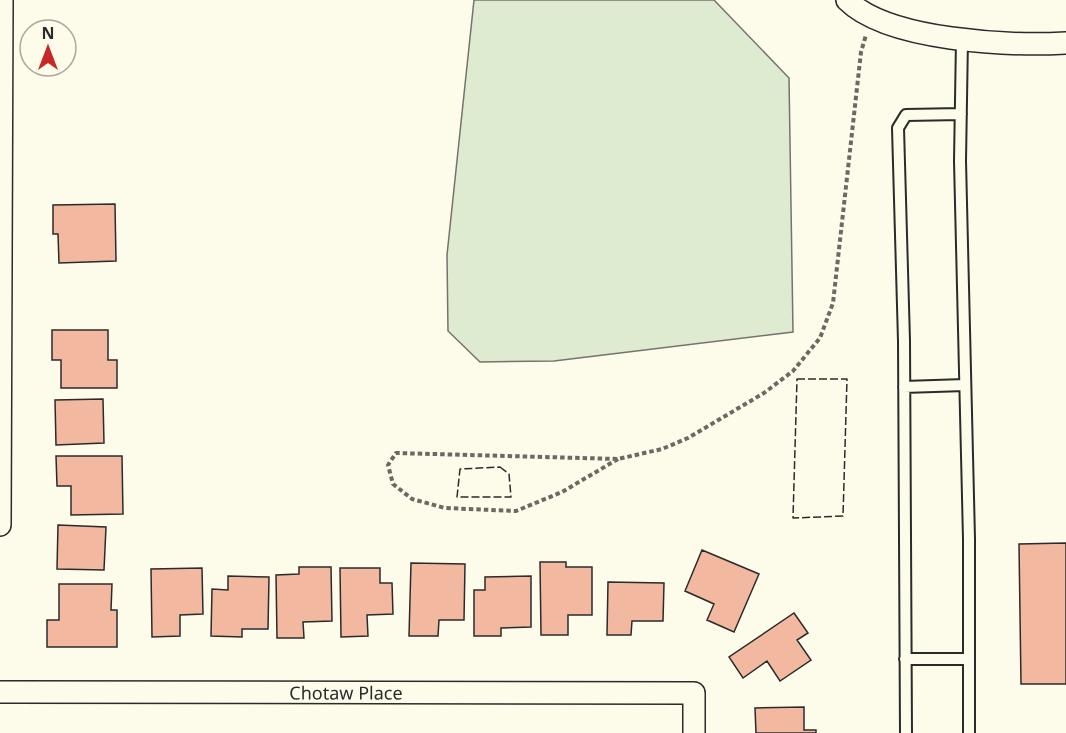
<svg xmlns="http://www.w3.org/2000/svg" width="1066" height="733" font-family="'Noto Sans',sans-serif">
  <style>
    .green { fill: #deebd1; stroke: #74746e; stroke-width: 1.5 }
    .building { fill: #f2b8a0; stroke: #2b2b2b; stroke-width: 1.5 }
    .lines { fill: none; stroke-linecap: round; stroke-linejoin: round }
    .service-casing { stroke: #2b2b2b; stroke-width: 14 }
    .minor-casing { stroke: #2b2b2b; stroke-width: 24 }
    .path { stroke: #6a6964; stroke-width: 4; stroke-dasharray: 4.5 3; stroke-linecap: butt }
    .service { stroke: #fdfbea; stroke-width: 10 }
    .minor { stroke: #fdfbea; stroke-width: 21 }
    .fence { stroke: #2b2b2b; stroke-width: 1.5; stroke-dasharray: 8 3; stroke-linecap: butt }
    .labels { text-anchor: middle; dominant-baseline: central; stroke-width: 4.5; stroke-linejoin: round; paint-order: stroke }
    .street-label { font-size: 18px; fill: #2b2b2b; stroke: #fdfbea }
  </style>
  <rect width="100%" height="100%" fill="#fdfbea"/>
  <path class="green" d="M 474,0 L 714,0 L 789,78 L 793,332 L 554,361 L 480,362 L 448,331 L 447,255 Z"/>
  <path class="building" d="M 115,204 L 116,261 L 59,263 L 58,234 L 53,234 L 53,205 Z
    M 52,330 L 108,330 L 108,360 L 117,360 L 117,388 L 61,388 L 61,360 L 52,360 Z
    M 103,399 L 104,443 L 56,445 L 55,400 Z
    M 56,456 L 122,456 L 123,514 L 71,515 L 71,486 L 57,486 Z
    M 58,525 L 106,527 L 104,570 L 57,569 Z
    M 1066,543 L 1066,684 L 1021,684 L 1019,544 Z
    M 702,550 L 759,574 L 734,632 L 707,620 L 714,604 L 685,591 Z
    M 540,562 L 566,562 L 566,567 L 592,567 L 592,615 L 568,615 L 568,635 L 541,635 Z
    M 411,563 L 465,564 L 464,620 L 439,620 L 438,636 L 409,636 Z
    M 299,567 L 331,567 L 332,621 L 303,622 L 304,638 L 277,638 L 276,575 L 299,574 Z
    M 202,568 L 203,614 L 180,615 L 180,636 L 152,637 L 151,569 Z
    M 340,568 L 380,568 L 380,583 L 392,583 L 393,614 L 367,615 L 368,636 L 341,637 Z
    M 228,576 L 269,577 L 268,629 L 242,629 L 242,637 L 211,636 L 212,589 L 228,590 Z
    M 531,576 L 531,627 L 501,628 L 501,636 L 474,636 L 474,590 L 485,590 L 485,577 Z
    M 608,582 L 664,583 L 663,621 L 632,621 L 631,635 L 607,635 Z
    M 59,584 L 112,584 L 111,610 L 117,610 L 117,647 L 47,647 L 47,620 L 59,620 Z
    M 794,613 L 808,633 L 797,640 L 811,660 L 780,681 L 767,661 L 743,678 L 729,657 Z
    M 804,707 L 804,730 L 816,730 L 816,733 L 756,733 L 755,708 Z"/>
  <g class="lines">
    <g class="service-casing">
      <path id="service" d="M 962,39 L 960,161 L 969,539 L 969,733
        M 904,387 L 965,385
        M 905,659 L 969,659
        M 906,733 L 904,341 L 898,128 L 906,115 L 961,114"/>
    </g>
    <g class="minor-casing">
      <g id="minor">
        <path d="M 847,0 C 888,41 1010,46 1066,43"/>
        <path d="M 0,525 L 2,0"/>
        <path id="s1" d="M 0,692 L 694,693 L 694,733"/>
      </g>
    </g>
    <path class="path" d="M 618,459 L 562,492 L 516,511 L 445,508 L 412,499 L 393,484 L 388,465 L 396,453 L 618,459 L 662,449 L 688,438 L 764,393 L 793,371 L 820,338 L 833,303 L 861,52 L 866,35"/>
    <use href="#service" class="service"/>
    <use href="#minor" class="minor"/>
    <path class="fence" d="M 797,379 L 847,379 L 843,516 L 793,518 Z
      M 500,467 L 509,474 L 511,497 L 457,497 L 460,469 Z"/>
  </g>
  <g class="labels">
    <g class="street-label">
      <text stroke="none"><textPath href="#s1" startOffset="346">Chotaw Place</textPath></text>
    </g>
  </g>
  <g transform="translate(48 48)"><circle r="28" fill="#fdfbea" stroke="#a9a89e" stroke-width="1.5"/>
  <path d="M0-4.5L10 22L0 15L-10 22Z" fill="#c62828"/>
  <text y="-9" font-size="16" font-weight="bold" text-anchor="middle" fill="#2b2b2b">N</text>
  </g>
</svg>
